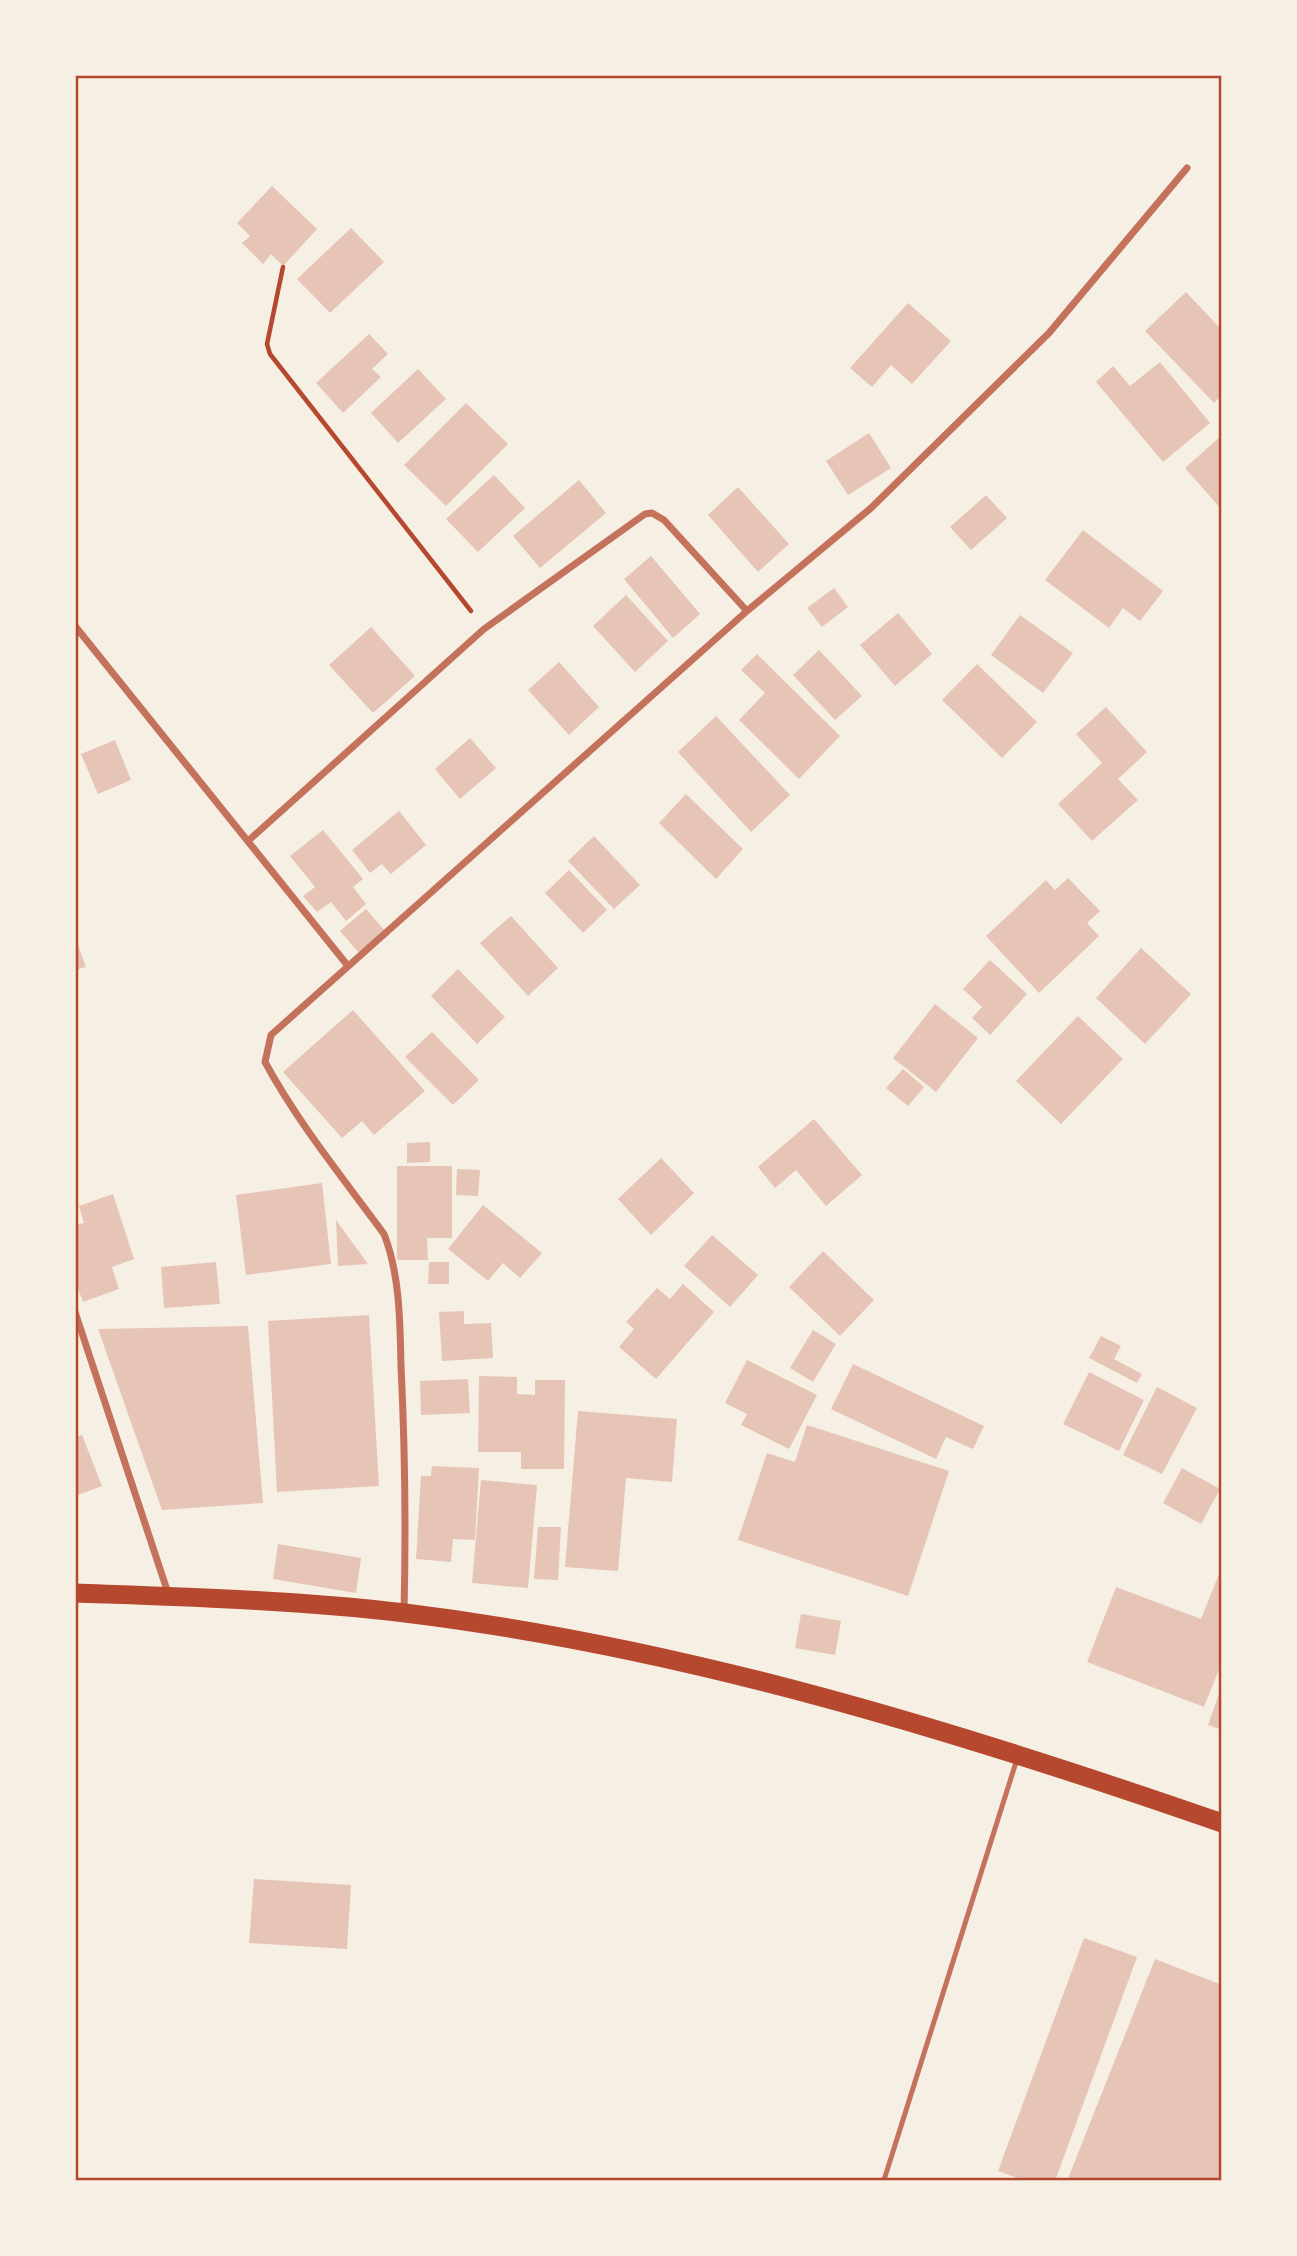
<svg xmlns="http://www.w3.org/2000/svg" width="1297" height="2256" font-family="'IBM Plex Sans',sans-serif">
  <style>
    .building { fill: #e6c5b7 }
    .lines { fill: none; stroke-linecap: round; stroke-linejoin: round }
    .path { stroke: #b5482f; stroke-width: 4.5 }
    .service { stroke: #c5725c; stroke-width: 5 }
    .minor { stroke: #c5725c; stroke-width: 7 }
    .trunk { stroke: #b5482f; stroke-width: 19 }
    .neatline { fill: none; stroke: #b5482f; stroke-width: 2.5 }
  </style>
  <rect width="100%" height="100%" fill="#f6efe4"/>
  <path class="building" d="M 272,186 L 317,229 L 283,266 L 271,254 L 263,264 L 242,243 L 250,236 L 237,223 Z
    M 351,228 L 384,262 L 330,313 L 297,279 Z
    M 1186,292 L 1222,330 L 1222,395 L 1214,403 L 1145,331 Z
    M 908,303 L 951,341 L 912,384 L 891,365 L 872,387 L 850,368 Z
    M 369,334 L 388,354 L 372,369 L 381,377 L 343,413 L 316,383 Z
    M 1160,362 L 1210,423 L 1163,462 L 1096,382 L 1113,366 L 1130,386 Z
    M 418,369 L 446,399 L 398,443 L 371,413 Z
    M 466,403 L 508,444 L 446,506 L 404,465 Z
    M 869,433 L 891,468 L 848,495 L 826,461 Z
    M 1222,435 L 1222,510 L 1185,468 Z
    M 494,475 L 525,508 L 478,552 L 446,519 Z
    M 579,480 L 606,513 L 540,568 L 513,536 Z
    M 738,487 L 789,544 L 758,572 L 708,515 Z
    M 986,495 L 1007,518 L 971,550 L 950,527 Z
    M 1083,530 L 1163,591 L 1140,621 L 1123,608 L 1109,628 L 1045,580 Z
    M 651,556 L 700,614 L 673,638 L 624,579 Z
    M 834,588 L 848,607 L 822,627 L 807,608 Z
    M 626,595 L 668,641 L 635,672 L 593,626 Z
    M 898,613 L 932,654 L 895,686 L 860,645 Z
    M 1020,615 L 1073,653 L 1043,693 L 991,655 Z
    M 371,627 L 415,676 L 373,713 L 329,665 Z
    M 819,650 L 862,696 L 835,720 L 793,675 Z
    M 757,654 L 840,736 L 799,779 L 739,720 L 765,693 L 741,670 Z
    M 559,662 L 599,707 L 569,735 L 528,690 Z
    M 977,664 L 1037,722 L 1002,758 L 942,700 Z
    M 1106,707 L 1147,752 L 1118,779 L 1138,800 L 1092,841 L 1058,804 L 1102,763 L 1076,734 Z
    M 716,716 L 790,795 L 751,832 L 678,752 Z
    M 470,738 L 496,768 L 460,799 L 435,769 Z
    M 115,740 L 131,780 L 98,794 L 81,754 Z
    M 686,794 L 743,849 L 716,879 L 659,823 Z
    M 399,811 L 426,845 L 391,874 L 382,864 L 370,873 L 352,850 Z
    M 323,830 L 363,879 L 353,887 L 366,904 L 346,921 L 331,902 L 317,912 L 303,896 L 315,887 L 290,856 Z
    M 594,836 L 640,885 L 614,909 L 568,861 Z
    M 569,870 L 607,910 L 583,933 L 545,893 Z
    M 1068,878 L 1100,911 L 1087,923 L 1099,936 L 1039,993 L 986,936 L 1046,880 L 1055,890 Z
    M 366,909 L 385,931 L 359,953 L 340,931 Z
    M 511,916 L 558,968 L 528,996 L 480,943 Z
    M 75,937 L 86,967 L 75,970 Z
    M 1141,948 L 1191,994 L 1145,1044 L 1096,998 Z
    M 990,960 L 1027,994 L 990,1035 L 972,1018 L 982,1007 L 963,989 Z
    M 458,969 L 505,1017 L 477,1044 L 431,996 Z
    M 935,1004 L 978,1038 L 936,1092 L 893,1058 Z
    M 353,1010 L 425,1091 L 374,1135 L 362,1121 L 342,1138 L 283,1072 Z
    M 1078,1016 L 1123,1059 L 1061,1124 L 1016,1081 Z
    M 432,1032 L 479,1080 L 453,1105 L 405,1057 Z
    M 903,1069 L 924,1087 L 908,1106 L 886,1088 Z
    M 814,1119 L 862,1175 L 826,1206 L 796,1170 L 775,1188 L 758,1167 Z
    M 430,1142 L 430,1162 L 407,1163 L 407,1143 Z
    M 661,1158 L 694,1193 L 651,1235 L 618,1199 Z
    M 397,1166 L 452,1166 L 452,1238 L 427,1238 L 428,1260 L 397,1260 Z
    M 457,1169 L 480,1170 L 478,1196 L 456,1195 Z
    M 322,1183 L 331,1264 L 246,1275 L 236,1195 Z
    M 113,1194 L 134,1259 L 112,1267 L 119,1289 L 83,1302 L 75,1280 L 75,1225 L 84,1223 L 79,1206 Z
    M 483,1205 L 542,1253 L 520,1278 L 503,1263 L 488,1281 L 448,1249 Z
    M 336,1220 L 368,1264 L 338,1266 Z
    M 712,1235 L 758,1275 L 730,1307 L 684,1266 Z
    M 823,1251 L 874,1300 L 840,1336 L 789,1287 Z
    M 216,1262 L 220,1304 L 164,1308 L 161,1267 Z
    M 429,1262 L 449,1262 L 449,1284 L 428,1284 Z
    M 683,1284 L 714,1312 L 656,1379 L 619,1347 L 634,1329 L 626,1322 L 657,1288 L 670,1299 Z
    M 464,1311 L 464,1324 L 491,1323 L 493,1358 L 442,1361 L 439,1312 Z
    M 369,1315 L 379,1486 L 277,1492 L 268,1321 Z
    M 248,1326 L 263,1503 L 162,1510 L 98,1329 Z
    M 813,1330 L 836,1344 L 813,1382 L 790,1368 Z
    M 1101,1336 L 1121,1346 L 1114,1359 L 1142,1374 L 1137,1383 L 1089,1358 Z
    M 747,1360 L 817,1395 L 789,1449 L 741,1425 L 747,1414 L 725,1403 Z
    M 853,1364 L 984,1426 L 973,1449 L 946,1437 L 936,1459 L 831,1409 Z
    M 1089,1372 L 1144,1400 L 1119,1451 L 1063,1424 Z
    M 479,1376 L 517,1377 L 517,1394 L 535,1395 L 535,1380 L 565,1380 L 564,1469 L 521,1469 L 521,1452 L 478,1452 Z
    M 468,1379 L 470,1413 L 421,1415 L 420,1381 Z
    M 1157,1387 L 1197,1408 L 1162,1474 L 1123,1455 Z
    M 578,1411 L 677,1419 L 672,1482 L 626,1478 L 618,1571 L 565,1567 Z
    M 807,1425 L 949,1471 L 908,1596 L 738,1540 L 767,1453 L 795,1462 Z
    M 82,1435 L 102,1486 L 75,1496 L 75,1437 Z
    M 432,1466 L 479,1468 L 475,1540 L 453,1539 L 451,1562 L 416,1559 L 421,1476 L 431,1476 Z
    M 1182,1468 L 1220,1489 L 1201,1524 L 1163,1503 Z
    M 481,1480 L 537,1485 L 528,1588 L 472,1583 Z
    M 538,1527 L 561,1527 L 558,1580 L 534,1579 Z
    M 278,1544 L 361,1558 L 356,1593 L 273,1579 Z
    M 1219,1574 L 1222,1575 L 1222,1662 L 1204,1707 L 1087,1662 L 1116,1587 L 1201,1619 Z
    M 801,1614 L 841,1621 L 835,1655 L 795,1648 Z
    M 1221,1688 L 1222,1688 L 1222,1730 L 1208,1725 Z
    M 254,1879 L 351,1885 L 347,1949 L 249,1943 Z
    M 1084,1938 L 1137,1957 L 1055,2181 L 1026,2181 L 998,2171 Z
    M 1155,1959 L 1222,1985 L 1222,2181 L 1067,2181 Z"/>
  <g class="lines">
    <path class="path" d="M 283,267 L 267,344 L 270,354 L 471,611"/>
    <path class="service" d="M 884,2180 L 1017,1759"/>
    <path class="minor" d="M 75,626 L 348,966
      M 248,841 L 484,629 L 645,514 L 652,513 L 664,520 L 747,611
      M 75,1312 L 169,1596
      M 404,1612 C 406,1530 405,1448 401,1366 C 400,1322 400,1275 384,1234 C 343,1178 298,1123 265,1062 L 271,1035 L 747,611 L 871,508 L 1049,333 L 1187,168"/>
    <path class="trunk" d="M 75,1593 C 185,1597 297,1600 405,1613 C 684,1647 957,1731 1222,1823"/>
  </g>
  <rect width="1297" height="2256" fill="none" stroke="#f6efe4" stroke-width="154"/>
  <rect x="77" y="77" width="1143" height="2102" class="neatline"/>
</svg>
